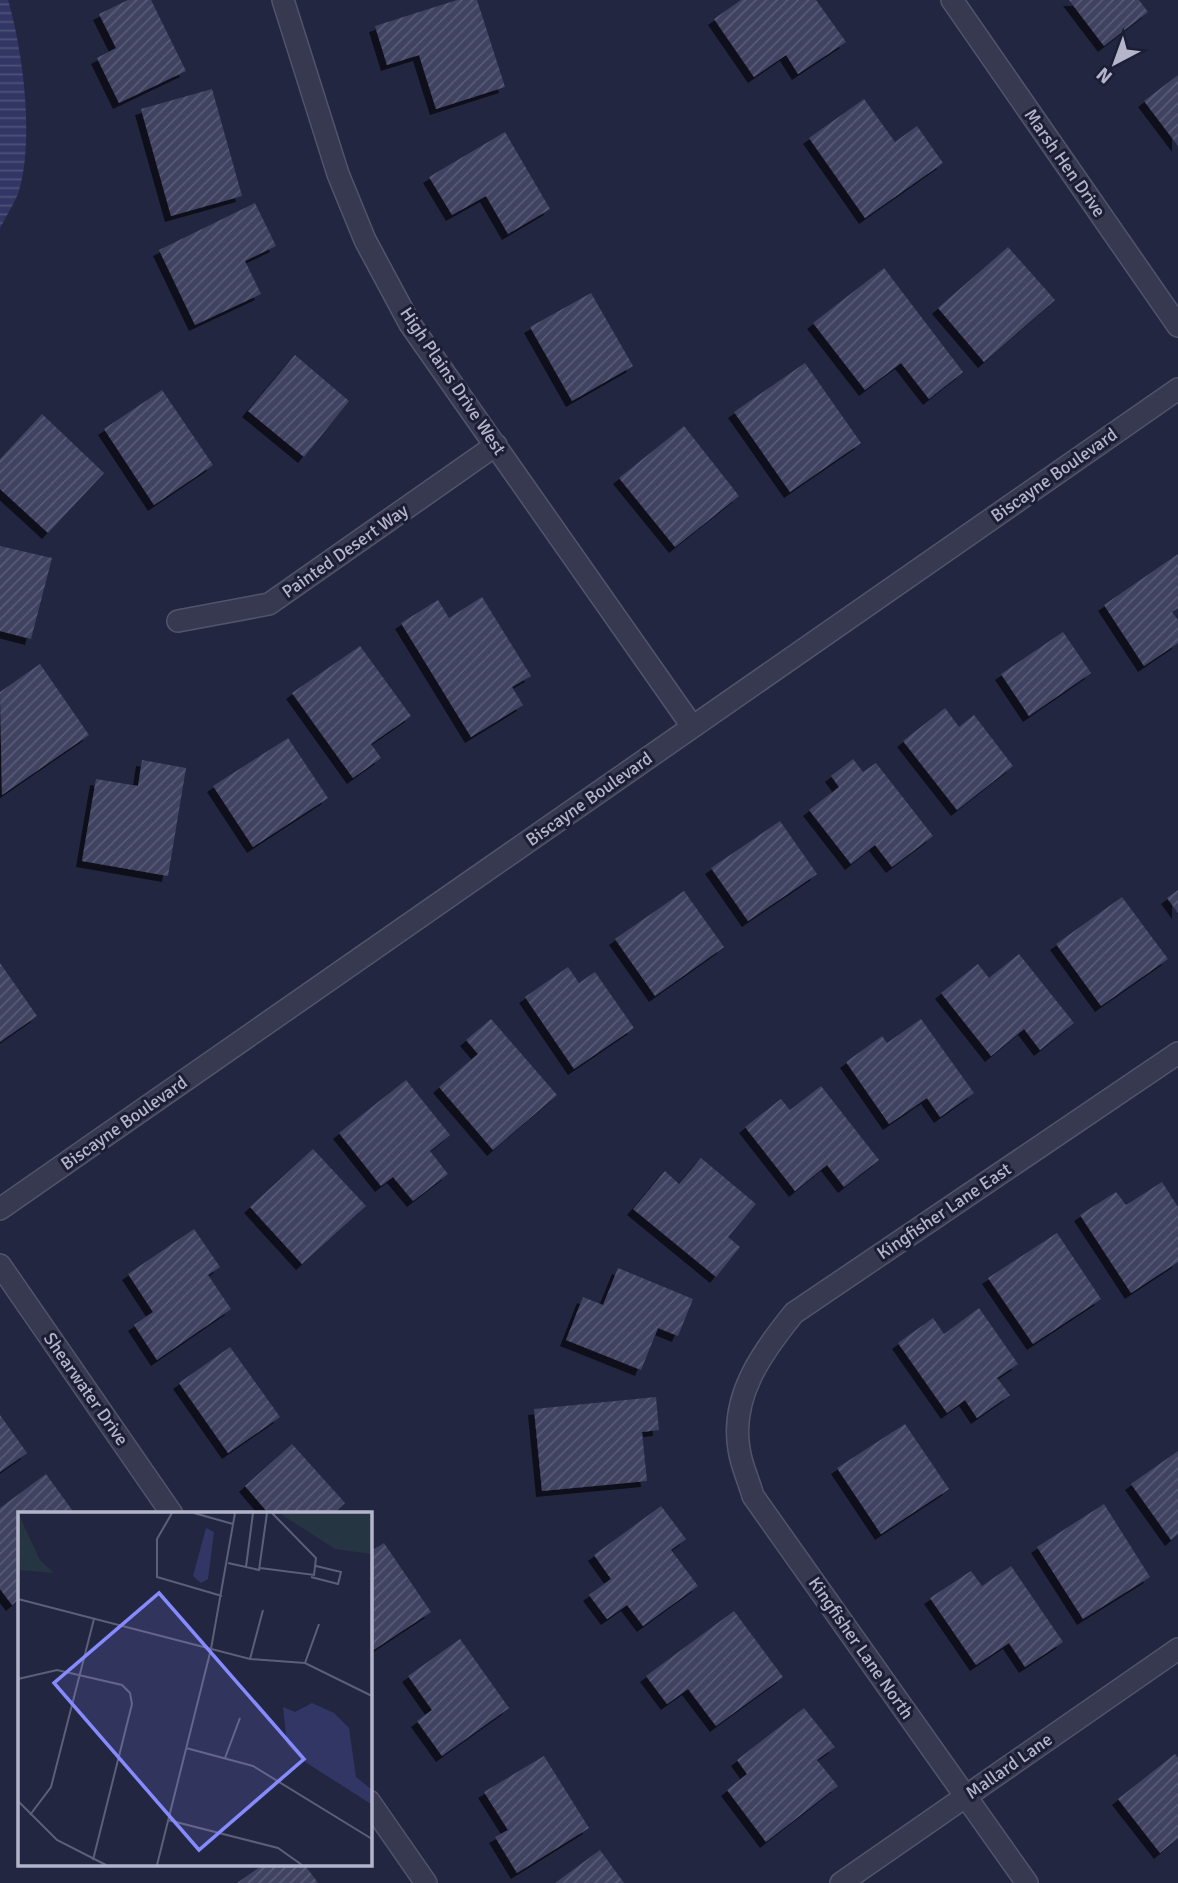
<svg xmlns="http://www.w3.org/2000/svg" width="1178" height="1883" font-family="Signika,sans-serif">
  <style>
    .water { fill: url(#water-rules) }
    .building { fill: url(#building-hatch); filter: url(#shadow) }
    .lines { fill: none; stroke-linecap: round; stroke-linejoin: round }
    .minor-casing { stroke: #52546b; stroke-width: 24 }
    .tertiary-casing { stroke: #52546b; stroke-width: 24 }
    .minor { stroke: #373950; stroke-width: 21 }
    .tertiary { stroke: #373950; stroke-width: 21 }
    .labels { text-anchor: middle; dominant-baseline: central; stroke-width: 6; stroke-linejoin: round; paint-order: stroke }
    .street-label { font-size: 18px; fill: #b4b5cb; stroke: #1c1e35 }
    .inset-road { fill: none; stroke: #5d5f78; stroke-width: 2 }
    .view { fill: #858bff; fill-opacity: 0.15; stroke: #858bff; stroke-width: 3.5 }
    .inset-edge { fill: none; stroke: #b4b5cb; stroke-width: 3.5 }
  </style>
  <defs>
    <pattern id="water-rules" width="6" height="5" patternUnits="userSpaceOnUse" patternTransform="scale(1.75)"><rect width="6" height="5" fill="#323664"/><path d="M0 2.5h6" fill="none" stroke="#4d5179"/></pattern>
    <pattern id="building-hatch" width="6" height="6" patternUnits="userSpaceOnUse" patternTransform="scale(1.75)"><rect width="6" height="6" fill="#3f4261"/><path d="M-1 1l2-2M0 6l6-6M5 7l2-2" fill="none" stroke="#585b76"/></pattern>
    <filter id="shadow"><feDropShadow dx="-6" dy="6" stdDeviation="0" flood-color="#0009"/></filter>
  </defs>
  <rect width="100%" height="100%" fill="#232641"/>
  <path class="water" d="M 0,0 L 8,0 C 23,51 35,143 18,194 C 13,205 6,217 0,228 Z"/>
  <path class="building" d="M 128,0 L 151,0 L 186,71 L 119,103 L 97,58 L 116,48 L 99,14 Z
    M 457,0 L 477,0 L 505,87 L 436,109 L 419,55 L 387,65 L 375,26 Z
    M 741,0 L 816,0 L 846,42 L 798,74 L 786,55 L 754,77 L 714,19 Z
    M 1069,0 L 1139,0 L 1148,12 L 1104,46 Z
    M 1178,75 L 1178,146 L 1144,101 Z
    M 212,89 L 242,196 L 171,216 L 141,109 Z
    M 864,99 L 895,142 L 917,126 L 943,163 L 865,218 L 809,138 Z
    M 505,132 L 550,209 L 508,234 L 486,196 L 452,215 L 429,177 Z
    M 255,203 L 276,246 L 245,261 L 261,294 L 195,325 L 159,250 Z
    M 1008,247 L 1055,300 L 984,362 L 938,308 Z
    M 884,268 L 963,372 L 929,399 L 901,363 L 865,390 L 813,323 Z
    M 591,293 L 633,366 L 572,401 L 530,327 Z
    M 295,355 L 349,401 L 304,457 L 248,411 Z
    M 805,363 L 861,443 L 790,492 L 734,412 Z
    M 162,390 L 213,465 L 154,505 L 104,429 Z
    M 42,414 L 104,473 L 48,533 L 0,489 L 0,459 Z
    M 684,426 L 739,496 L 675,547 L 619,478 Z
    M 0,546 L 52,558 L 31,639 L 0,631 Z
    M 1178,554 L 1178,608 L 1172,612 L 1178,620 L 1178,643 L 1144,666 L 1104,605 Z
    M 482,597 L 531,676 L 512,687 L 523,705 L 471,737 L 401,623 L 438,600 L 449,618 Z
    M 1063,632 L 1091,673 L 1029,716 L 1001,674 Z
    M 360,646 L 411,716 L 371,744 L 381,758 L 353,778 L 292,693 Z
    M 40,664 L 89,735 L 2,795 L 0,692 Z
    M 945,708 L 959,727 L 974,715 L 1013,766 L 957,810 L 903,741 Z
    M 288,738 L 328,798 L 253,847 L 213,786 Z
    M 853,759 L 863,772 L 876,763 L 933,836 L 892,867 L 875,845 L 851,864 L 809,810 L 839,787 L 831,776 Z
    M 142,760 L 186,768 L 168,876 L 82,861 L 96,779 L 138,786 Z
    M 780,821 L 817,874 L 748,921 L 711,868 Z
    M 1178,890 L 1178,913 L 1167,898 Z
    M 684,891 L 724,947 L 655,996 L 615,939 Z
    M 1122,897 L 1168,959 L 1101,1006 L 1056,944 Z
    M 1019,954 L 1074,1023 L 1040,1050 L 1024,1029 L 991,1056 L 941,993 L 978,964 L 989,978 Z
    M 0,963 L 37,1016 L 0,1042 Z
    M 568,967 L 579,983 L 595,972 L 634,1028 L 574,1069 L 525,997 Z
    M 491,1019 L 557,1095 L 493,1150 L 439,1087 L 478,1054 L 466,1040 Z
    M 921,1019 L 974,1093 L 940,1117 L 927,1098 L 889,1124 L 846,1062 L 882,1036 L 887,1043 Z
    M 406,1080 L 450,1135 L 430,1151 L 448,1174 L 413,1201 L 393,1177 L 381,1186 L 339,1133 Z
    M 821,1086 L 879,1160 L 844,1187 L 827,1165 L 795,1191 L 745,1127 L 781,1099 L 790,1110 Z
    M 313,1149 L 366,1206 L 302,1264 L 250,1207 Z
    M 701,1158 L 756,1204 L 728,1237 L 740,1247 L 716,1277 L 633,1209 L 665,1171 L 679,1184 Z
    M 1162,1182 L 1178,1207 L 1178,1262 L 1131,1293 L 1080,1215 L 1116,1192 L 1126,1205 Z
    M 194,1229 L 220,1267 L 208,1275 L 231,1309 L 157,1360 L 134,1325 L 153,1312 L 128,1274 Z
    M 1057,1233 L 1101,1299 L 1033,1344 L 988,1278 Z
    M 618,1268 L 693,1299 L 678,1336 L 658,1328 L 641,1370 L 566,1340 L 583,1297 L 603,1305 Z
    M 979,1308 L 1018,1364 L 997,1378 L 1010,1395 L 977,1418 L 965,1400 L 947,1413 L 898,1343 L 933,1318 L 944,1334 Z
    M 230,1347 L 280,1417 L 228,1453 L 179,1383 Z
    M 656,1397 L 659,1430 L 642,1432 L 647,1481 L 542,1491 L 534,1409 Z
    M 0,1415 L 27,1453 L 0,1472 Z
    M 905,1424 L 949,1489 L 881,1534 L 837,1468 Z
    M 292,1444 L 345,1503 L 333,1514 L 269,1514 L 245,1486 Z
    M 1178,1451 L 1178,1534 L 1171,1540 L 1131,1484 Z
    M 46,1474 L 75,1514 L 19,1514 L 19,1599 L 12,1605 L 0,1589 L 0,1508 Z
    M 1104,1504 L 1150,1577 L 1083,1619 L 1037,1547 Z
    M 661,1506 L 686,1539 L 671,1550 L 698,1586 L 643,1626 L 627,1605 L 607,1619 L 589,1595 L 611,1579 L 594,1555 Z
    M 384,1543 L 431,1612 L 372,1651 L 369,1646 L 369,1552 Z
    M 1011,1566 L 1063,1642 L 1025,1667 L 1009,1643 L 976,1665 L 930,1598 L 971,1571 L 982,1586 Z
    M 734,1611 L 783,1677 L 716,1726 L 688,1689 L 667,1704 L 646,1676 Z
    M 460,1639 L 509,1708 L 442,1756 L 417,1721 L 432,1710 L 408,1676 Z
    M 804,1708 L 835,1747 L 817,1760 L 838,1786 L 766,1842 L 727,1790 L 747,1774 L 737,1760 Z
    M 1175,1754 L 1178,1758 L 1178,1838 L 1160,1853 L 1118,1799 Z
    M 544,1756 L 589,1828 L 517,1873 L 495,1837 L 508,1830 L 484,1792 Z
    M 600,1850 L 624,1883 L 555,1883 Z
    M 264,1864 L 304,1864 L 318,1883 L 237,1883 Z"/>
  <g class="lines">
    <g class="minor-casing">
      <path id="minor" d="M 283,0 L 338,174 L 365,240 L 410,324 L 692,726
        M 952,0 L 1178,326
        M 178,621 L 269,604 L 496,445
        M 0,1265 L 172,1514
        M 369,1801 L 426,1883
        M 841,1883 L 1178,1649
        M 1027,1883 L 753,1496 C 749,1481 741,1465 739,1449 C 730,1396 763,1351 794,1313 L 1178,1053"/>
    </g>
    <g class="tertiary-casing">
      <path id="tertiary" d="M 0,1209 L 1178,389"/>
    </g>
    <use href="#minor" class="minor"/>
    <use href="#tertiary" class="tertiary"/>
  </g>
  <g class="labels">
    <g class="street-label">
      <text transform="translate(1065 163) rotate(55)">Marsh Hen Drive</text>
      <text transform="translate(453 381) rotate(56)">High Plains Drive West</text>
      <text transform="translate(1054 475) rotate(-35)">Biscayne Boulevard</text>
      <text transform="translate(345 551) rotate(-35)">Painted Desert Way</text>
      <text transform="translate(589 799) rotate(-35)">Biscayne Boulevard</text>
      <text transform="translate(124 1123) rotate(-35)">Biscayne Boulevard</text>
      <text transform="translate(944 1211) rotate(-34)">Kingfisher Lane East</text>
      <text transform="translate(86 1389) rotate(55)">Shearwater Drive</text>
      <text transform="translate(861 1648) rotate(55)">Kingfisher Lane North</text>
      <text transform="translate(1009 1766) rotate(-35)">Mallard Lane</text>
    </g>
  </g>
  <g transform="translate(18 1512)">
    <rect width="354" height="354" fill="#232641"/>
    <path d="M 0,1 L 22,48 L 36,61 L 0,58 ZM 261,1 L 353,1 L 353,42 L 317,37 Z" fill="#253541"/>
    <path d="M 188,16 L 196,20 L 190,67 L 183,71 L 175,64 ZM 294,191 L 316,201 L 331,216 L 338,265 L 353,277 L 353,292 L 284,248 L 269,232 L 265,195 L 277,200 Z" fill="#323664"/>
    <path class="inset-road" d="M 154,1 L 139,27 L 139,65 L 204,84M 176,1 L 215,12M 210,51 L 241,58 L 249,1M 228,55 L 235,1M 242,56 L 296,63 L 298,46 L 254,1M 293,65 L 320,72 L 323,60 L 298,54M 0,87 L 232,147 L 287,151 L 354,184M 232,147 L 245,98M 287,151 L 301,112M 0,167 L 39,158 L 104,173 L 112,181 L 114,192 L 75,348M 168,236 L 235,254 L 354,327M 207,246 L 222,206M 0,289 L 39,328 L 88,353M 12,303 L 33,275 L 76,107M 150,308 L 260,336 L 284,353M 139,353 L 193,137 L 217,1"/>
    <path class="view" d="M 141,81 L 286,247 L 181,338 L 36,171 Z"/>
    <rect width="354" height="354" class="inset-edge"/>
  </g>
  <g transform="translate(1115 63) rotate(221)" stroke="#1c1e35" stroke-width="5" paint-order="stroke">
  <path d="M0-5L12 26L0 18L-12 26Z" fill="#b4b5cb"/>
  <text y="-10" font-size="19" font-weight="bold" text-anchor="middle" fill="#b4b5cb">N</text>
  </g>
</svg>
